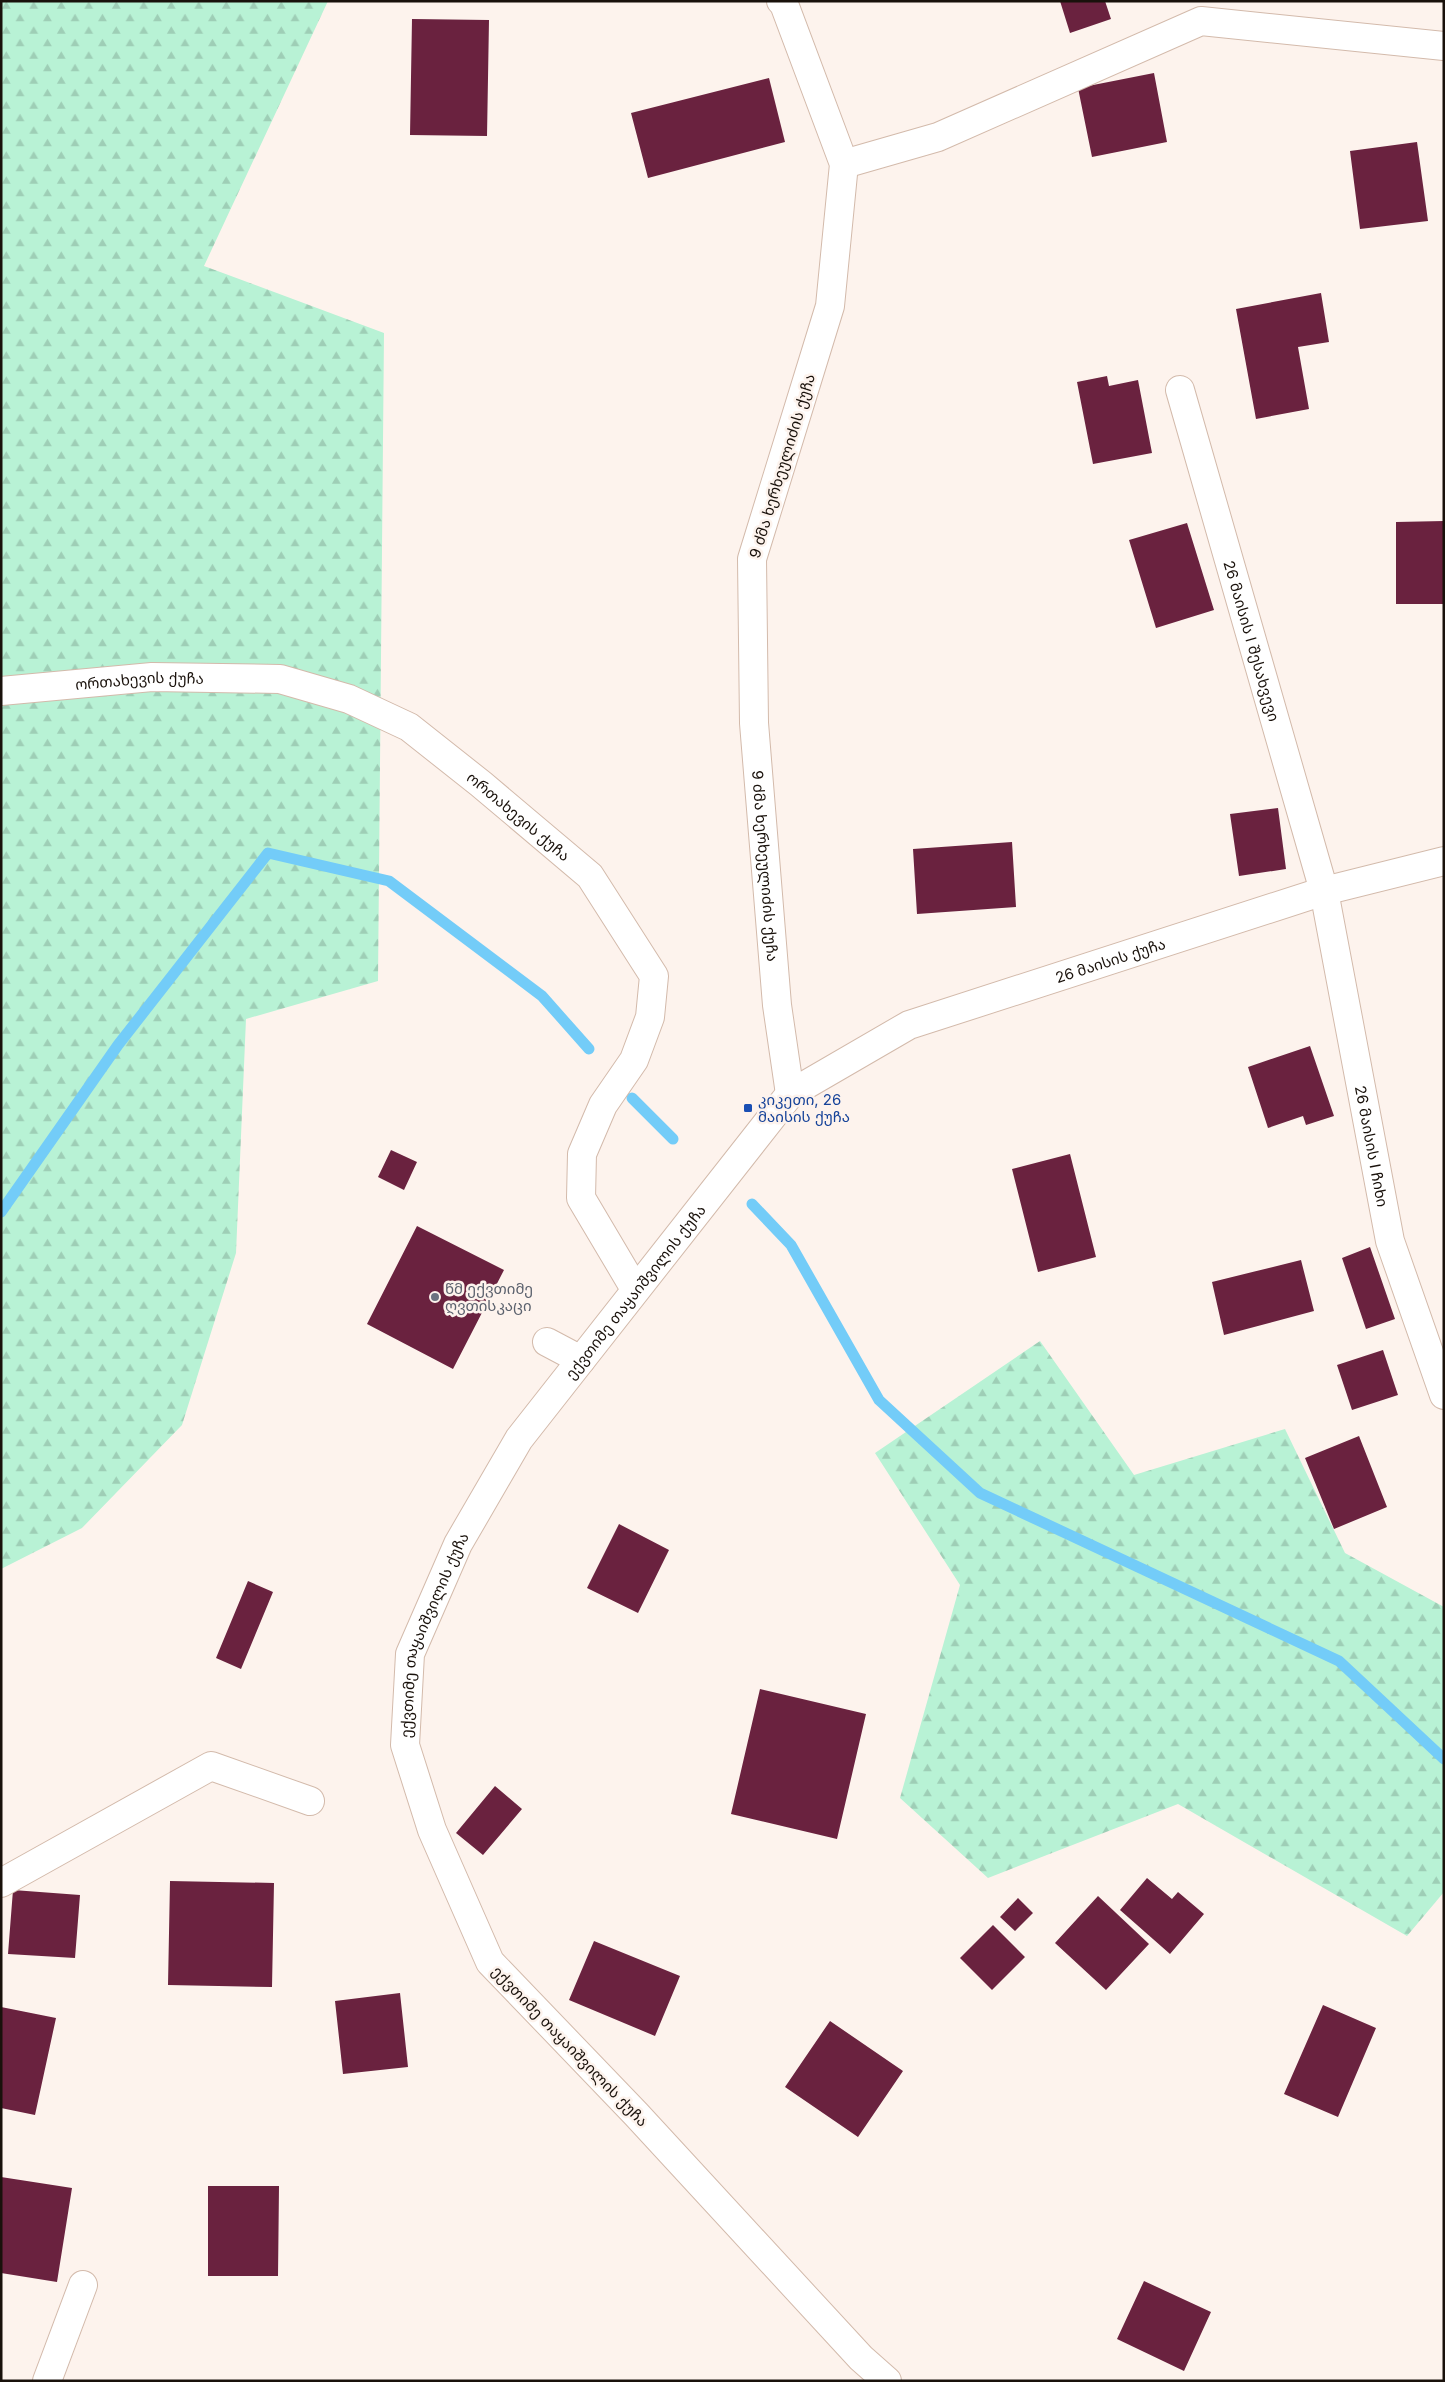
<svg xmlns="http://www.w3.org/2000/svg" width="1445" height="2382" font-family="Inter,'Noto Sans Georgian',sans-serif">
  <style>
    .forest { fill: url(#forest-firs) }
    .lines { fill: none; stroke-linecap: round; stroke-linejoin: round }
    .stream { stroke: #73ccf8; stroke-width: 11 }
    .building { fill: #6a223f }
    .minor-casing { stroke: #d3baab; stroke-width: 30 }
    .minor { stroke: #fff; stroke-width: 28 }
    .transit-dot { fill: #1a4fb4; stroke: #fdf3ed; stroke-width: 2 }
    .worship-dot { fill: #6b7280; stroke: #fdf3ed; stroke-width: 2 }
    .labels { text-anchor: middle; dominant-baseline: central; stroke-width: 5; stroke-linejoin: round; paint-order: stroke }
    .street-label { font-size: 15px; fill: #19110b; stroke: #fdf3ed }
    .transit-label { font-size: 15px; fill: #164399; stroke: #fdf3ed; text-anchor: start }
    .worship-label { font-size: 15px; fill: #5b616d; stroke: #fdf3ed; text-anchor: start }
  </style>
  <defs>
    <pattern id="forest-firs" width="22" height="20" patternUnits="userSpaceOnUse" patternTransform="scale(1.25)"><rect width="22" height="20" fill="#b8f2d5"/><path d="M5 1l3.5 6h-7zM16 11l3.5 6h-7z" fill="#9eceb6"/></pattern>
  </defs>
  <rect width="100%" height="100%" fill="#fdf3ed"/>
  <path class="forest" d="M 1,1 L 328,1 L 204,266 L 384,333 L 378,981 L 246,1019 L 236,1253 L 182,1425 L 82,1528 L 1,1569 Z
    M 1040,1341 L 1134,1475 L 1285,1429 L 1345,1553 L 1444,1607 L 1444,1892 L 1407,1936 L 1178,1804 L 988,1878 L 900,1798 L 960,1585 L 875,1453 Z"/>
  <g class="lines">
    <path class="stream" d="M 632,1098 L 673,1139
      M 752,1204 L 791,1245 L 879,1400 L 980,1493 L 1339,1661 L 1444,1759
      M 1,1212 L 118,1045 L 268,853 L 389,881 L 542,996 L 589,1049"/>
  </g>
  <path class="building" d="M 1060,1 L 1105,1 L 1111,19 L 1070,33 Z
    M 412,19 L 489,20 L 487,136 L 410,135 Z
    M 1154,73 L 1167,142 L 1092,157 L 1078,88 Z
    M 769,78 L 785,142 L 648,178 L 631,113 Z
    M 1417,142 L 1428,221 L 1360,229 L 1350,151 Z
    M 1321,293 L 1329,342 L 1298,347 L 1309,409 L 1256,419 L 1236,309 Z
    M 1107,376 L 1109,386 L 1138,380 L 1152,453 L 1093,464 L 1077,382 Z
    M 1444,521 L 1444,604 L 1396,604 L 1396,522 Z
    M 1187,523 L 1214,610 L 1156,628 L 1129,540 Z
    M 1278,808 L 1286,869 L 1239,876 L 1230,814 Z
    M 1012,842 L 1016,907 L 917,914 L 913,849 Z
    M 1310,1046 L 1334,1116 L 1306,1125 L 1303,1116 L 1268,1128 L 1248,1067 Z
    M 391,1150 L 417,1162 L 404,1190 L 378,1177 Z
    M 1070,1154 L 1096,1257 L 1038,1272 L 1012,1169 Z
    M 417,1226 L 504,1270 L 453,1369 L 367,1324 Z
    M 1370,1247 L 1395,1319 L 1366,1329 L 1342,1258 Z
    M 1301,1260 L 1314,1311 L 1224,1335 L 1212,1282 Z
    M 1383,1350 L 1398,1395 L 1352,1410 L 1337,1365 Z
    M 1359,1436 L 1387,1507 L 1334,1529 L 1305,1458 Z
    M 619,1524 L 669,1550 L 638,1613 L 587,1588 Z
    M 248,1581 L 273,1592 L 241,1669 L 216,1658 Z
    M 760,1689 L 866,1714 L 837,1839 L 731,1814 Z
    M 495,1786 L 522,1809 L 483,1855 L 456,1833 Z
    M 1147,1878 L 1172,1899 L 1178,1892 L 1204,1914 L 1170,1954 L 1120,1910 Z
    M 170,1881 L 274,1883 L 272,1987 L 168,1985 Z
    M 13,1890 L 80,1895 L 75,1958 L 8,1954 Z
    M 1098,1896 L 1149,1944 L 1106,1990 L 1055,1943 Z
    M 1018,1898 L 1033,1913 L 1015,1931 L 1000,1917 Z
    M 993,1925 L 1025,1957 L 992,1990 L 960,1958 Z
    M 594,1941 L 680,1976 L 655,2036 L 569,2000 Z
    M 400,1993 L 408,2067 L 343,2074 L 335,2001 Z
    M 1323,2005 L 1376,2028 L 1338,2117 L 1284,2094 Z
    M 1,2007 L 56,2018 L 35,2115 L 1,2108 Z
    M 830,2021 L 903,2071 L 858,2137 L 785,2087 Z
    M 1,2177 L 72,2188 L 57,2282 L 1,2273 Z
    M 208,2186 L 279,2186 L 278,2276 L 208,2276 Z
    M 1144,2281 L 1211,2312 L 1184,2371 L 1117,2339 Z"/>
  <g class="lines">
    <g class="minor-casing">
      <g id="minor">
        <path id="s1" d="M 781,1 L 784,4 L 844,164 L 830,306 L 752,559 L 754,723 L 777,1005 L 790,1094"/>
        <path d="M 844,164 L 938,137 L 1201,21 L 1444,46"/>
        <path id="s2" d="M 1180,390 L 1324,891 L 1390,1241 L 1444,1395"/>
        <path id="s3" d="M 1,691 L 152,677 L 280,679 L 349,699 L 409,727 L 481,784 L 590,876 L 654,976 L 650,1017 L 634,1060 L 603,1105 L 582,1154 L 581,1198 L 635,1289"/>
        <path d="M 547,1342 L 581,1360"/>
        <path d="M 1,1883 L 211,1766 L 310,1801"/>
        <path d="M 47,2381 L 83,2285"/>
        <path id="s4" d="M 887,2381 L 861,2358 L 636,2114 L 490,1962 L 432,1830 L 405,1745 L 410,1654 L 458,1544 L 519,1439 L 790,1094 L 909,1025 L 1324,891 L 1444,861"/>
      </g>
    </g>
    <use href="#minor" class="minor"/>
  </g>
  <rect class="transit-dot" x="743" y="1103" width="10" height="10" rx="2.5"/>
  <circle class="worship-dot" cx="435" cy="1297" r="5"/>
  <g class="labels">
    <g class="street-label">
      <text transform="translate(782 466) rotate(-73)">9 ძმა ხერხეულიძის ქუჩა</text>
      <text stroke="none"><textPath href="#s2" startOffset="261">26 მაისის I შესახვევი</textPath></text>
      <text stroke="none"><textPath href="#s3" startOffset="139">ორთახევის ქუჩა</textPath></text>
      <text stroke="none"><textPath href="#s3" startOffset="559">ორთახევის ქუჩა</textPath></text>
      <text stroke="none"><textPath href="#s1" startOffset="890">9 ძმა ხერხეულიძის ქუჩა</textPath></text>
      <text stroke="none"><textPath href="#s4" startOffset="1931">26 მაისის ქუჩა</textPath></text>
      <text stroke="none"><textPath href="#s2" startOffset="781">26 მაისის I ჩიხი</textPath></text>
      <text stroke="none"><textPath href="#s4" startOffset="1331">ექვთიმე თაყაიშვილის ქუჩა</textPath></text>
      <text stroke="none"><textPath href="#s4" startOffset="926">ექვთიმე თაყაიშვილის ქუჩა</textPath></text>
      <text transform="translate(570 2046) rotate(46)">ექვთიმე თაყაიშვილის ქუჩა</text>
    </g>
    <g class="transit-label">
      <text x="758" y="1099">კიკეთი, 26<tspan x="758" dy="17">მაისის ქუჩა</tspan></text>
    </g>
    <g class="worship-label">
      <text x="445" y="1288">წმ ექვთიმე<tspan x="445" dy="17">ღვთისკაცი</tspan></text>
    </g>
  </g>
  <rect width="1445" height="2382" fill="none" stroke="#19110b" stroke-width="5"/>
</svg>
